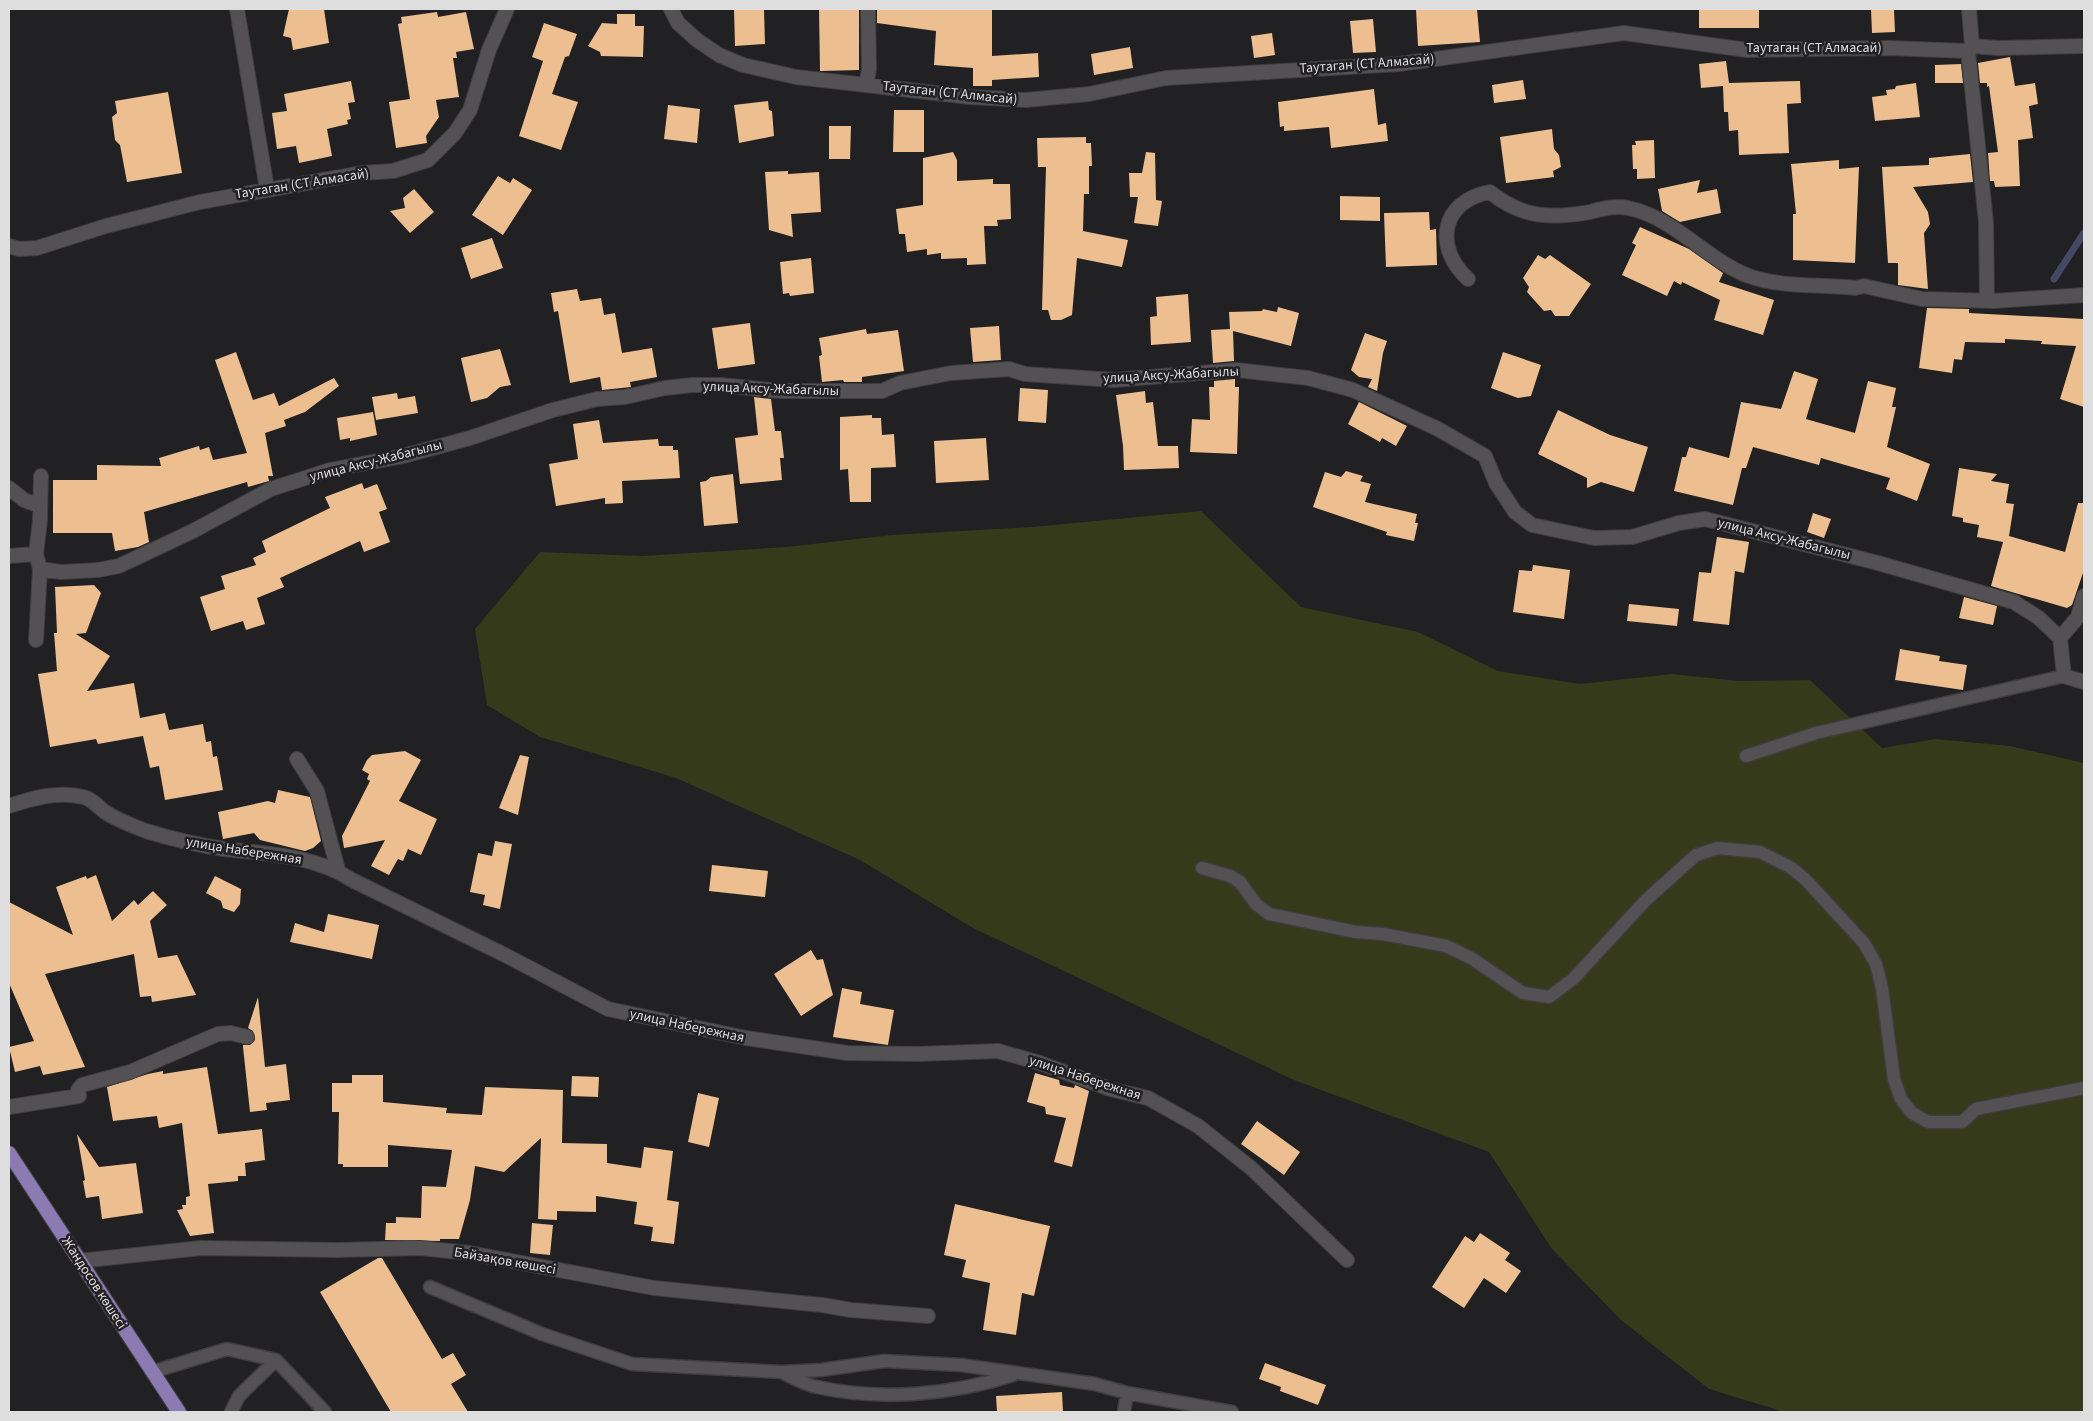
<svg xmlns="http://www.w3.org/2000/svg" width="2093" height="1421" font-family="'Source Sans 3',sans-serif">
  <style>
    .green { fill: #353a1b }
    .lines { fill: none; stroke-linecap: round; stroke-linejoin: round }
    .stream { stroke: #434864; stroke-width: 7 }
    .building { fill: #ecbe90 }
    .service-casing { stroke: #3e3d3f; stroke-width: 15 }
    .minor-casing { stroke: #3e3d3f; stroke-width: 16 }
    .primary-casing { stroke: #3e3d3f; stroke-width: 16 }
    .service { stroke: #535154; stroke-width: 12 }
    .minor { stroke: #535154; stroke-width: 14 }
    .primary { stroke: #8b7bb2; stroke-width: 14 }
    .labels { text-anchor: middle; dominant-baseline: central; stroke-width: 5; stroke-linejoin: round; paint-order: stroke }
    .street-label { font-size: 14px; fill: #dfdedf; stroke: #212022 }
  </style>
  <rect width="100%" height="100%" fill="#212022"/>
  <path class="green" d="M 1201,511 L 1301,607 L 1418,632 L 1498,671 L 1580,684 L 1672,674 L 1739,681 L 1810,680 L 1882,748 L 1936,739 L 2010,746 L 2084,763 L 2084,1412 L 1784,1412 L 1709,1389 L 1621,1320 L 1552,1249 L 1489,1152 L 1294,1080 L 973,928 L 860,860 L 676,778 L 540,737 L 487,705 L 475,629 L 540,552 L 642,556 L 786,547 L 892,535 L 1032,527 Z"/>
  <g class="lines">
    <path class="stream" d="M 2054,279 L 2084,233"/>
  </g>
  <path class="building" d="M 289,9 L 324,9 L 329,43 L 293,50 L 291,38 L 283,36 Z
    M 734,9 L 764,9 L 765,44 L 735,46 Z
    M 819,9 L 859,9 L 859,70 L 820,71 Z
    M 877,9 L 992,9 L 992,56 L 1038,53 L 1039,77 L 992,80 L 992,86 L 973,86 L 973,68 L 934,65 L 936,31 L 877,23 Z
    M 1416,9 L 1477,9 L 1480,42 L 1418,46 Z
    M 1699,9 L 1759,9 L 1759,28 L 1699,28 Z
    M 1871,9 L 1894,9 L 1895,32 L 1872,33 Z
    M 437,12 L 438,17 L 466,12 L 474,49 L 456,52 L 457,58 L 453,58 L 459,97 L 436,100 L 439,117 L 426,136 L 427,143 L 396,148 L 389,102 L 410,99 L 398,24 L 402,23 L 401,17 Z
    M 617,14 L 635,14 L 635,26 L 644,26 L 643,57 L 601,56 L 600,52 L 588,46 L 602,23 L 617,24 Z
    M 1373,19 L 1376,52 L 1353,53 L 1350,21 Z
    M 544,23 L 577,34 L 569,56 L 565,57 L 552,94 L 578,102 L 561,150 L 519,136 L 543,61 L 532,57 Z
    M 1272,33 L 1275,55 L 1254,58 L 1251,36 Z
    M 1130,47 L 1133,68 L 1094,75 L 1091,54 Z
    M 2010,57 L 2015,86 L 2035,83 L 2038,104 L 2029,106 L 2033,138 L 2018,140 L 2020,186 L 1995,187 L 1994,181 L 1990,181 L 1988,153 L 1998,152 L 1989,86 L 1987,87 L 1987,83 L 1980,83 L 1978,63 Z
    M 1726,61 L 1729,83 L 1800,81 L 1801,103 L 1787,104 L 1789,153 L 1739,155 L 1738,130 L 1729,131 L 1728,112 L 1724,112 L 1723,86 L 1701,88 L 1699,64 Z
    M 1961,64 L 1963,83 L 1935,83 L 1935,65 Z
    M 1523,80 L 1526,99 L 1494,103 L 1492,85 Z
    M 351,81 L 355,102 L 348,103 L 351,119 L 347,120 L 348,124 L 327,129 L 332,156 L 299,163 L 296,146 L 277,149 L 272,113 L 287,111 L 284,94 Z
    M 1916,83 L 1920,117 L 1875,121 L 1872,97 L 1887,95 L 1886,90 L 1895,89 L 1896,86 Z
    M 1374,89 L 1378,125 L 1386,123 L 1388,141 L 1331,148 L 1329,127 L 1284,131 L 1284,126 L 1280,127 L 1278,102 Z
    M 168,92 L 182,173 L 127,182 L 120,145 L 115,140 L 112,117 L 117,113 L 115,101 Z
    M 768,101 L 769,110 L 772,111 L 774,136 L 739,143 L 734,105 Z
    M 668,105 L 700,109 L 697,143 L 664,139 Z
    M 894,110 L 924,110 L 924,152 L 893,152 Z
    M 829,126 L 851,126 L 850,159 L 829,159 Z
    M 1552,129 L 1554,149 L 1559,155 L 1561,167 L 1553,171 L 1554,177 L 1506,183 L 1500,137 Z
    M 1086,137 L 1086,143 L 1091,143 L 1092,166 L 1089,166 L 1089,194 L 1084,194 L 1083,231 L 1128,240 L 1122,267 L 1077,258 L 1072,315 L 1061,320 L 1051,320 L 1048,310 L 1042,310 L 1046,167 L 1038,167 L 1037,138 Z
    M 1654,140 L 1655,178 L 1637,179 L 1637,169 L 1633,169 L 1632,145 L 1636,145 L 1635,141 Z
    M 953,152 L 957,160 L 957,181 L 993,179 L 993,184 L 1010,184 L 1011,219 L 997,220 L 998,226 L 984,226 L 986,264 L 967,265 L 967,258 L 941,259 L 941,253 L 927,255 L 927,249 L 907,252 L 905,234 L 899,234 L 896,209 L 923,205 L 923,158 Z
    M 1146,152 L 1155,153 L 1156,200 L 1162,201 L 1158,226 L 1134,223 L 1138,197 L 1130,197 L 1129,173 L 1142,173 Z
    M 1970,154 L 1973,182 L 1913,187 L 1928,212 L 1930,224 L 1924,233 L 1928,289 L 1898,285 L 1898,263 L 1888,263 L 1882,167 L 1929,165 L 1929,158 Z
    M 1839,160 L 1839,169 L 1859,167 L 1855,263 L 1793,260 L 1793,214 L 1796,214 L 1791,164 Z
    M 788,171 L 788,174 L 819,172 L 821,212 L 791,214 L 793,237 L 769,230 L 765,172 Z
    M 498,176 L 510,183 L 513,178 L 532,190 L 503,235 L 472,215 Z
    M 1700,180 L 1697,193 L 1717,189 L 1721,213 L 1680,222 L 1662,211 L 1658,189 Z
    M 414,189 L 434,212 L 410,233 L 390,211 L 405,208 L 403,198 Z
    M 1340,196 L 1380,197 L 1380,221 L 1340,220 Z
    M 1429,212 L 1430,230 L 1436,229 L 1437,265 L 1386,267 L 1384,213 Z
    M 1640,227 L 1689,249 L 1723,273 L 1719,282 L 1774,300 L 1763,335 L 1714,320 L 1720,300 L 1682,282 L 1681,285 L 1674,281 L 1667,296 L 1622,275 L 1636,245 L 1632,243 Z
    M 492,238 L 503,268 L 471,279 L 461,248 Z
    M 1538,255 L 1545,259 L 1550,255 L 1591,284 L 1569,316 L 1555,316 L 1551,310 L 1544,311 L 1527,292 L 1529,287 L 1523,278 Z
    M 811,258 L 814,293 L 790,296 L 789,293 L 783,294 L 780,262 Z
    M 577,289 L 580,301 L 601,298 L 604,315 L 615,313 L 622,353 L 652,348 L 657,377 L 630,382 L 631,387 L 602,390 L 600,377 L 570,383 L 558,311 L 554,312 L 551,293 Z
    M 1188,294 L 1191,342 L 1151,345 L 1150,317 L 1157,316 L 1156,297 Z
    M 1278,307 L 1299,313 L 1291,346 L 1233,331 L 1234,361 L 1213,363 L 1211,330 L 1230,329 L 1229,312 L 1262,311 L 1263,309 L 1277,312 Z
    M 1927,308 L 1969,309 L 1969,313 L 2084,319 L 2084,407 L 2060,399 L 2076,346 L 2041,344 L 2042,341 L 2005,339 L 2005,343 L 1965,342 L 1962,360 L 1954,359 L 1952,373 L 1919,368 Z
    M 750,323 L 755,364 L 718,369 L 712,328 Z
    M 999,326 L 1001,360 L 973,362 L 970,328 Z
    M 866,329 L 867,334 L 898,330 L 904,371 L 862,377 L 862,382 L 844,382 L 843,380 L 822,382 L 819,356 L 822,355 L 819,338 Z
    M 1365,333 L 1387,341 L 1383,353 L 1377,391 L 1368,387 L 1372,379 L 1359,377 L 1351,370 Z
    M 500,349 L 511,385 L 500,387 L 487,398 L 471,402 L 461,358 Z
    M 236,352 L 253,400 L 274,393 L 279,406 L 334,378 L 339,386 L 305,412 L 284,420 L 286,426 L 265,433 L 273,476 L 268,476 L 269,481 L 248,487 L 247,482 L 144,512 L 149,542 L 138,547 L 115,551 L 112,533 L 53,533 L 53,480 L 97,480 L 97,465 L 161,466 L 159,458 L 199,446 L 200,450 L 209,447 L 213,460 L 247,453 L 215,360 Z
    M 1503,352 L 1541,365 L 1531,396 L 1518,398 L 1491,388 Z
    M 1794,371 L 1818,379 L 1806,419 L 1855,433 L 1868,381 L 1896,388 L 1892,407 L 1896,407 L 1887,447 L 1930,464 L 1917,501 L 1886,489 L 1890,478 L 1821,458 L 1819,465 L 1753,447 L 1746,468 L 1742,468 L 1733,505 L 1674,491 L 1682,457 L 1686,457 L 1689,447 L 1729,458 L 1741,402 L 1781,409 Z
    M 1235,379 L 1235,387 L 1239,387 L 1237,454 L 1190,452 L 1192,419 L 1210,420 L 1209,387 L 1214,387 L 1214,381 Z
    M 1020,388 L 1048,390 L 1046,423 L 1018,421 Z
    M 1145,391 L 1146,403 L 1153,402 L 1158,446 L 1178,446 L 1179,468 L 1124,470 L 1123,446 L 1116,395 Z
    M 397,393 L 398,399 L 415,396 L 418,413 L 376,420 L 372,397 Z
    M 754,397 L 771,399 L 775,431 L 781,431 L 784,458 L 780,458 L 782,480 L 740,484 L 735,438 L 758,435 Z
    M 1359,402 L 1407,426 L 1396,446 L 1382,438 L 1380,442 L 1348,424 Z
    M 1558,410 L 1610,435 L 1648,447 L 1634,492 L 1601,482 L 1587,488 L 1587,478 L 1538,454 Z
    M 373,412 L 377,435 L 350,441 L 350,438 L 340,440 L 337,418 Z
    M 872,415 L 872,418 L 881,418 L 882,435 L 894,434 L 896,467 L 871,468 L 871,502 L 850,502 L 848,469 L 840,470 L 840,417 Z
    M 599,420 L 603,443 L 658,439 L 659,446 L 673,446 L 673,450 L 678,450 L 680,478 L 622,481 L 623,503 L 605,504 L 605,498 L 556,506 L 549,464 L 578,459 L 573,424 Z
    M 986,438 L 989,480 L 936,483 L 934,441 Z
    M 1959,468 L 1997,474 L 1991,481 L 2009,484 L 2006,503 L 2014,504 L 2009,536 L 2065,552 L 2078,503 L 2084,503 L 2084,570 L 2072,605 L 2067,608 L 1991,586 L 2003,542 L 1977,537 L 1979,525 L 1963,522 L 1963,518 L 1952,516 Z
    M 1346,471 L 1363,476 L 1360,481 L 1371,484 L 1365,502 L 1417,514 L 1415,523 L 1418,523 L 1414,541 L 1386,535 L 1387,532 L 1313,507 L 1325,472 L 1341,477 Z
    M 733,474 L 738,523 L 704,526 L 700,482 L 706,481 L 711,477 Z
    M 362,483 L 364,489 L 377,484 L 387,509 L 379,512 L 390,542 L 364,552 L 360,541 L 280,578 L 284,587 L 257,598 L 265,624 L 246,630 L 243,621 L 211,631 L 200,597 L 225,589 L 221,576 L 256,565 L 253,558 L 266,552 L 262,541 L 330,508 L 325,497 Z
    M 1813,513 L 1831,519 L 1824,538 L 1807,532 Z
    M 1717,537 L 1749,542 L 1744,573 L 1735,571 L 1729,625 L 1693,621 L 1699,572 L 1711,573 Z
    M 1533,565 L 1570,570 L 1564,619 L 1513,612 L 1519,570 L 1532,571 Z
    M 94,585 L 101,593 L 86,633 L 76,634 L 110,656 L 87,691 L 134,683 L 140,718 L 165,713 L 169,730 L 203,724 L 206,742 L 211,741 L 213,757 L 217,756 L 223,790 L 165,800 L 159,766 L 150,768 L 143,736 L 98,744 L 96,739 L 50,747 L 38,674 L 57,671 L 54,633 L 57,633 L 55,587 Z
    M 1964,597 L 1997,606 L 1993,625 L 1959,618 Z
    M 1629,604 L 1679,609 L 1677,626 L 1627,621 Z
    M 1900,649 L 1940,656 L 1939,661 L 1967,665 L 1963,690 L 1895,680 Z
    M 405,751 L 421,760 L 399,801 L 437,819 L 421,855 L 408,849 L 403,861 L 398,859 L 389,875 L 371,866 L 385,840 L 344,848 L 342,836 L 370,781 L 367,779 L 369,774 L 362,770 L 367,760 L 372,755 Z
    M 520,755 L 529,757 L 518,815 L 499,808 Z
    M 278,790 L 310,797 L 321,841 L 313,848 L 305,851 L 260,840 L 254,833 L 223,839 L 218,812 L 268,801 L 275,803 Z
    M 495,841 L 512,844 L 500,909 L 483,905 L 485,895 L 470,892 L 478,853 L 492,856 Z
    M 712,865 L 768,871 L 765,897 L 709,891 Z
    M 96,875 L 112,921 L 134,900 L 138,905 L 153,891 L 167,905 L 150,921 L 158,958 L 177,955 L 196,995 L 152,1002 L 151,996 L 140,997 L 134,954 L 45,974 L 85,1067 L 43,1075 L 40,1066 L 15,1072 L 9,1047 L 34,1041 L 9,983 L 9,902 L 73,935 L 56,887 L 86,876 L 87,879 Z
    M 215,876 L 241,889 L 240,904 L 234,912 L 223,908 L 221,901 L 206,893 Z
    M 328,914 L 379,925 L 372,959 L 290,942 L 295,923 L 324,932 Z
    M 811,950 L 817,960 L 823,959 L 833,995 L 801,1016 L 774,974 Z
    M 842,988 L 862,992 L 860,1004 L 894,1010 L 888,1045 L 833,1037 Z
    M 258,997 L 265,1067 L 286,1064 L 290,1100 L 266,1103 L 267,1110 L 250,1112 L 243,1047 L 243,1045 L 250,1045 L 255,1040 L 253,1031 L 248,1028 Z
    M 207,1067 L 218,1134 L 262,1129 L 265,1160 L 245,1163 L 246,1176 L 238,1176 L 238,1181 L 208,1184 L 214,1233 L 190,1236 L 177,1210 L 183,1209 L 182,1205 L 186,1205 L 186,1197 L 190,1196 L 182,1123 L 159,1128 L 157,1116 L 113,1121 L 107,1087 L 148,1074 L 163,1071 L 163,1074 Z
    M 1035,1073 L 1059,1080 L 1060,1085 L 1074,1088 L 1075,1085 L 1089,1091 L 1072,1167 L 1054,1162 L 1066,1118 L 1046,1114 L 1045,1107 L 1027,1102 Z
    M 352,1075 L 383,1075 L 383,1102 L 447,1108 L 446,1113 L 482,1115 L 485,1087 L 563,1090 L 562,1143 L 607,1144 L 607,1163 L 641,1168 L 644,1147 L 673,1151 L 667,1200 L 679,1202 L 674,1244 L 651,1241 L 653,1227 L 634,1224 L 637,1202 L 596,1196 L 596,1212 L 557,1211 L 557,1220 L 538,1219 L 541,1138 L 504,1172 L 475,1166 L 470,1200 L 459,1239 L 440,1239 L 440,1241 L 385,1240 L 386,1223 L 396,1223 L 396,1217 L 421,1218 L 422,1186 L 446,1187 L 452,1150 L 388,1145 L 388,1167 L 343,1167 L 343,1164 L 338,1164 L 339,1112 L 332,1112 L 332,1083 L 352,1083 Z
    M 572,1076 L 599,1077 L 598,1097 L 571,1096 Z
    M 698,1093 L 719,1098 L 709,1147 L 688,1142 Z
    M 1257,1121 L 1300,1152 L 1284,1175 L 1241,1144 Z
    M 77,1134 L 99,1167 L 136,1163 L 143,1213 L 102,1219 L 99,1196 L 86,1198 L 83,1181 L 85,1180 Z
    M 955,1204 L 1050,1226 L 1034,1296 L 1022,1293 L 1016,1335 L 983,1330 L 990,1283 L 962,1277 L 966,1260 L 944,1255 Z
    M 532,1223 L 553,1225 L 550,1255 L 530,1253 Z
    M 1480,1233 L 1510,1253 L 1505,1260 L 1521,1271 L 1506,1293 L 1484,1278 L 1464,1308 L 1432,1287 L 1465,1236 L 1474,1242 Z
    M 378,1258 L 382,1258 L 442,1359 L 453,1353 L 466,1375 L 451,1384 L 468,1412 L 391,1412 L 320,1292 Z
    M 1265,1363 L 1326,1385 L 1318,1405 L 1280,1391 L 1281,1387 L 1259,1379 Z
    M 1062,1392 L 1063,1412 L 997,1412 L 996,1396 Z"/>
  <g class="lines">
    <g class="service-casing">
      <path id="service" d="M 1746,756 L 1816,733 L 2064,676
        M 1202,868 L 1230,876 L 1240,882 L 1256,904 L 1269,914 L 1356,932 L 1383,934 L 1446,946 L 1471,958 L 1523,993 L 1549,997 L 1573,979 L 1646,900 L 1696,855 L 1718,848 L 1760,852 L 1790,867 L 1805,879 L 1864,943 L 1876,964 L 1882,988 L 1894,1079 L 1901,1099 L 1912,1113 L 1928,1122 L 1962,1122 L 1976,1109 L 2084,1088
        M 430,1287 L 542,1334 L 632,1364 L 781,1372 L 821,1370 L 884,1361 L 961,1365 L 1095,1384 L 1127,1393
        M 152,1372 L 227,1349 L 276,1360 L 325,1412
        M 785,1374 C 795,1379 807,1385 817,1387 C 881,1401 951,1395 1013,1375
        M 231,1412 L 239,1396 L 276,1360
        M 1124,1412 L 1127,1393 L 1232,1412"/>
    </g>
    <g class="minor-casing">
      <path id="minor" d="M 237,9 L 267,189
        M 671,9 L 678,23 L 697,40 L 719,55 L 743,65 L 796,77 L 970,97 L 1026,100 L 1089,94 L 1166,78 L 1399,64 L 1624,33 L 1747,50 L 1889,48 L 1968,51 L 1972,46 L 1998,48 L 2084,46
        M 1969,9 L 1972,46
        M 1968,51 L 1986,222 L 1987,301
        M 866,85 L 869,69 L 868,9
        M 9,246 L 19,249 L 37,248 L 106,226 L 200,202 L 362,173 L 393,171 L 428,160 L 455,133 L 470,110 L 489,50 L 507,9
        M 1468,279 C 1433,247 1441,201 1490,192 C 1522,218 1551,219 1590,212 C 1602,209 1616,205 1628,208 C 1673,217 1705,258 1746,275 C 1780,288 1820,284 1855,288 L 1864,286 L 1922,299 L 1994,301 L 2084,295
        M 9,488 L 24,500 L 40,506
        M 36,554 L 40,520 L 41,476
        M 9,556 L 36,554 L 40,569 L 61,572 L 98,570 L 119,566 L 193,531 L 271,489 L 330,470 L 403,456 L 470,438 L 553,410 L 597,399 L 625,397 L 665,388 L 692,385 L 720,385 L 780,391 L 882,391 L 900,383 L 951,373 L 1009,369 L 1025,374 L 1114,380 L 1237,370 L 1308,378 L 1353,390 L 1438,429 L 1485,456 L 1496,483 L 1515,512 L 1532,525 L 1594,538 L 1632,537 L 1679,523 L 1705,519 L 1878,563 L 2014,602 L 2039,618 L 2060,638 L 2064,676 L 2084,682
        M 2060,638 L 2078,617 L 2084,596
        M 36,640 L 40,569
        M 297,759 L 317,791 L 338,870
        M 9,806 C 33,798 57,791 83,797 C 91,798 98,807 105,812 C 117,820 133,826 146,831 C 172,839 198,845 224,849 C 268,854 314,855 352,880 L 505,955 L 608,1009 L 746,1038 L 847,1053 L 918,1054 L 998,1051 L 1040,1063 L 1110,1089 L 1148,1098 L 1198,1126 L 1251,1168 L 1347,1260
        M 9,1107 L 79,1096 L 78,1090 L 82,1085 L 130,1072 L 218,1034 L 231,1033 L 247,1037
        M 79,1261 L 201,1248 L 337,1250 L 420,1248 L 469,1253 L 654,1288 L 822,1305 L 851,1310 L 928,1316"/>
    </g>
    <g class="primary-casing">
      <path id="primary" d="M 9,1153 L 179,1412"/>
    </g>
    <use href="#service" class="service"/>
    <use href="#minor" class="minor"/>
    <use href="#primary" class="primary"/>
  </g>
  <g class="labels">
    <g class="street-label">
      <text x="1814" y="48">Таутаган (СТ Алмасай)</text>
      <text transform="translate(1367 64) rotate(-4)">Таутаган (СТ Алмасай)</text>
      <text transform="translate(950 93) rotate(6)">Таутаган (СТ Алмасай)</text>
      <text transform="translate(302 184) rotate(-9)">Таутаган (СТ Алмасай)</text>
      <text transform="translate(1171 375) rotate(-3)">улица Аксу-Жабагылы</text>
      <text transform="translate(771 389) rotate(2)">улица Аксу-Жабагылы</text>
      <text transform="translate(376 461) rotate(-14)">улица Аксу-Жабагылы</text>
      <text transform="translate(1784 539) rotate(14)">улица Аксу-Жабагылы</text>
      <text transform="translate(244 851) rotate(9)">улица Набережная</text>
      <text transform="translate(687 1026) rotate(12)">улица Набережная</text>
      <text transform="translate(1085 1078) rotate(18)">улица Набережная</text>
      <text transform="translate(505 1261) rotate(10)">Байзақов көшесі</text>
      <text transform="translate(94 1283) rotate(57)">Жандосов көшесі</text>
    </g>
  </g>
  <rect width="2093" height="1421" fill="none" stroke="#dfdedf" stroke-width="20"/>
</svg>
